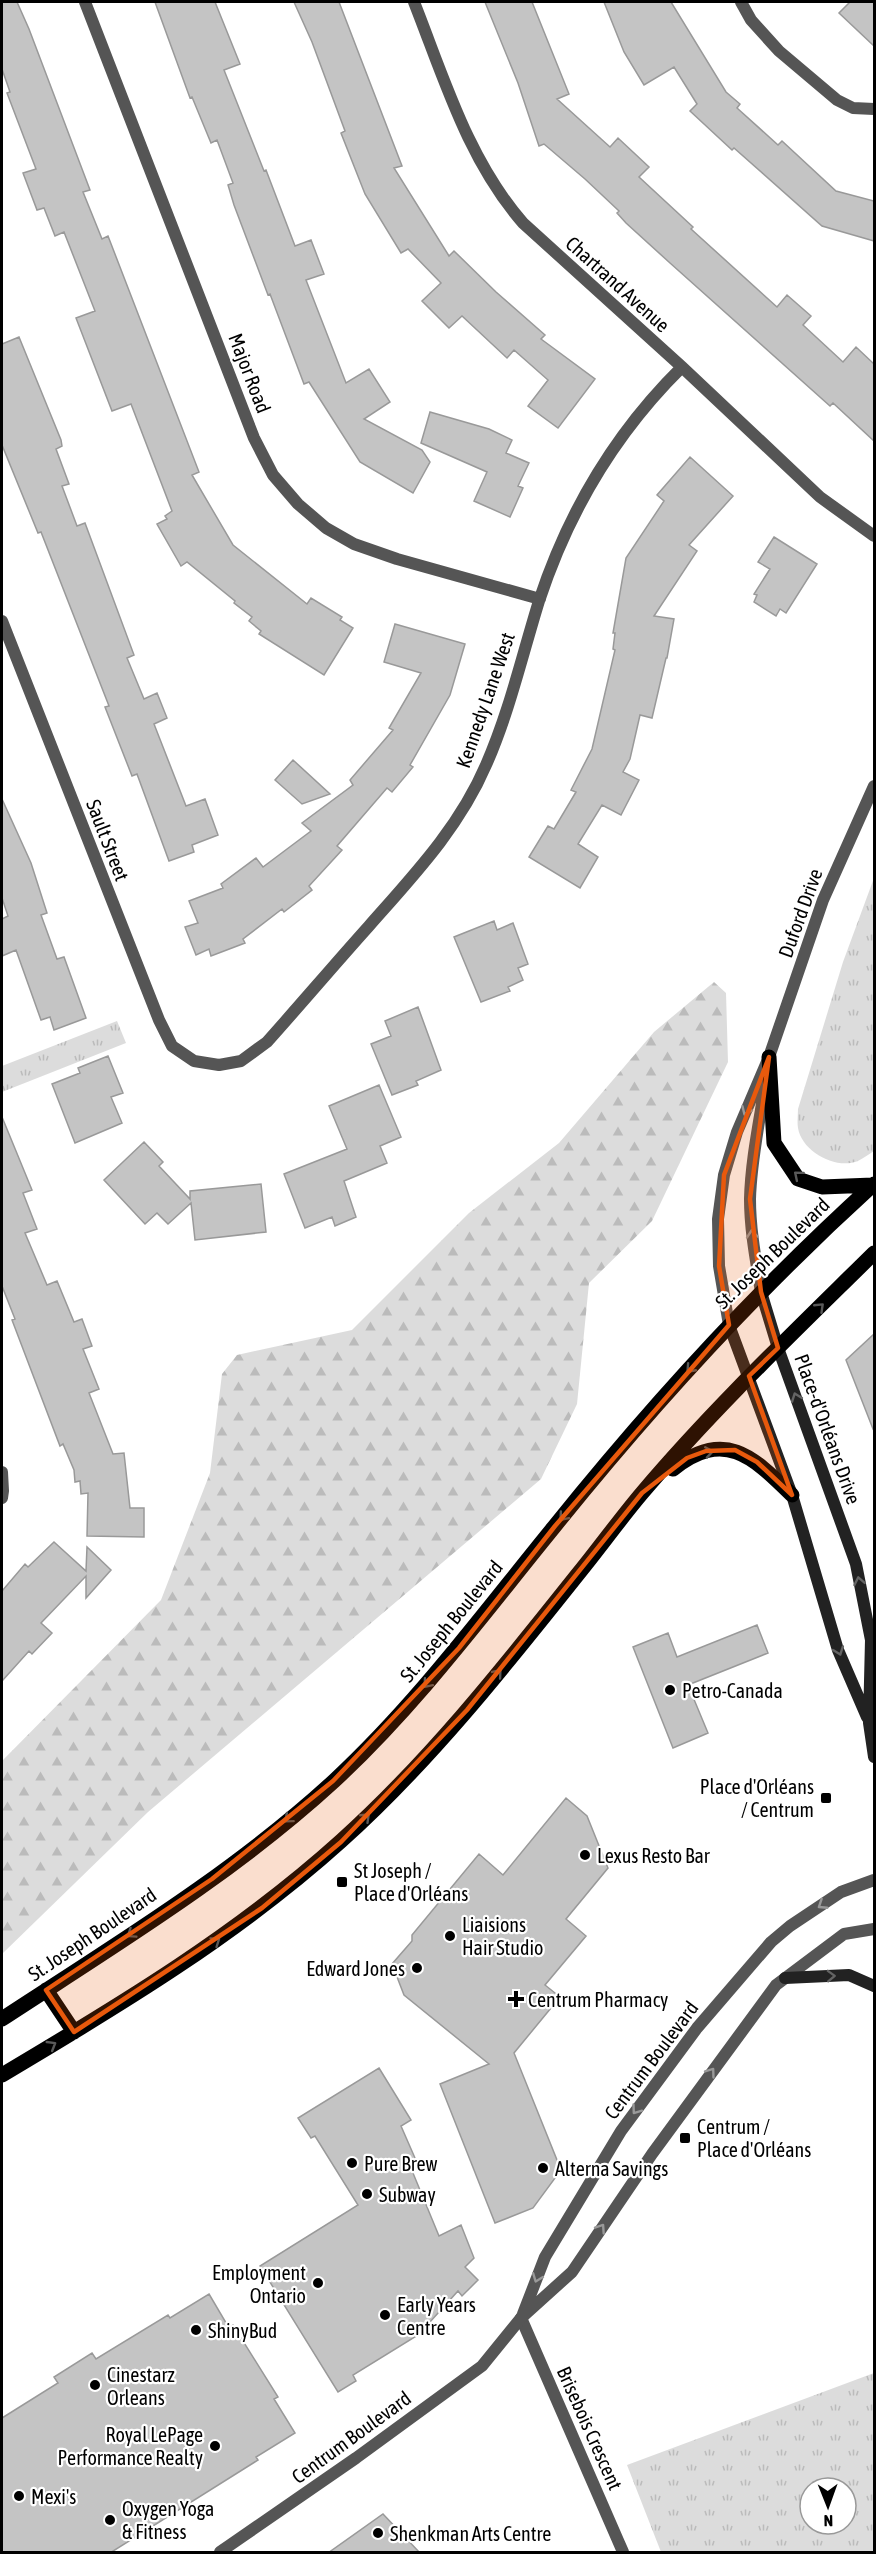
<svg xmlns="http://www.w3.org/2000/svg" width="876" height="2554" font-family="'Asap Condensed',sans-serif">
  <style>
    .grass { fill: url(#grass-tufts); fill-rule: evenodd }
    .forest { fill: url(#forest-firs) }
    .building { fill: #c4c4c4; stroke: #999; stroke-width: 1.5 }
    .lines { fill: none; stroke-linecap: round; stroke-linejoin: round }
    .minor { stroke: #555; stroke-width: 12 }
    .tertiary { stroke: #555; stroke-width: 12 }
    .secondary { stroke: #222; stroke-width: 12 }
    .primary { stroke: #000; stroke-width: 15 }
    .oneway { stroke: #999 }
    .oneway2 { stroke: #595959 }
    .oneway3 { stroke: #646464 }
    .marked { fill: #e8590c; fill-opacity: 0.2; stroke: #e8590c; stroke-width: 4.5; stroke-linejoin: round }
    .poi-dot { fill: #000; stroke: #fff; stroke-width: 2 }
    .labels { text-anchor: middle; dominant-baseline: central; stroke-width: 4.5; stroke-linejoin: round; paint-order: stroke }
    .street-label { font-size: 20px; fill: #000; stroke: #fff }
    .poi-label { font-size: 20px; fill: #000; stroke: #fff; text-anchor: start }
  </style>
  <defs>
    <pattern id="grass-tufts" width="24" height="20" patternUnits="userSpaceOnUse" patternTransform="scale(1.5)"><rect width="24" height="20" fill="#dcdcdc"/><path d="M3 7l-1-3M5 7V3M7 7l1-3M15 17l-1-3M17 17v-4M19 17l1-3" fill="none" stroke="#bbb"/></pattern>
    <pattern id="forest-firs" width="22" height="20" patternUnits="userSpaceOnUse" patternTransform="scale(1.5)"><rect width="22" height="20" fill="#dcdcdc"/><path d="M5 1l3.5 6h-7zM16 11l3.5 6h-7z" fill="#bbb"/></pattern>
  </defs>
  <rect width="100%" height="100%" fill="#fff"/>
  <path class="grass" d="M 874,878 L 874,1151 C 869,1154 864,1158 858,1161 C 836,1170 802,1152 798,1128 C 797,1122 798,1115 798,1109 L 843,962 Z
    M 117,1021 L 126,1043 L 2,1092 L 2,1066 Z
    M 874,2373 L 874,2552 L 661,2552 L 627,2465 ZM 810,2488 L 846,2488 L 846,2524 L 810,2524 Z"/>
  <path class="forest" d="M 714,982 L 726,993 L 728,1062 L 652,1221 L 589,1283 L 577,1404 L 541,1479 L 148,1812 L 2,1954 L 2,1761 L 161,1600 L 210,1473 L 222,1374 L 237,1355 L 352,1330 L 469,1213 L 559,1143 L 654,1032 Z"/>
  <path class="building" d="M 2,2 L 17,2 L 29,29 L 90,190 L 83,192 L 102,239 L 108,236 L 199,472 L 192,475 L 233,545 L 307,604 L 311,598 L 342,617 L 340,620 L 353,628 L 324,675 L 259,634 L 261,631 L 249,621 L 252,617 L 234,603 L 235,601 L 187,562 L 181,566 L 157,524 L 167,519 L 165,516 L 172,511 L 131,404 L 112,411 L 76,318 L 95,311 L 64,232 L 55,236 L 44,208 L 37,210 L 23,173 L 36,169 L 7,93 L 10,92 L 2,69 Z
    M 155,2 L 215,2 L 240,64 L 224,70 L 264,171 L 266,170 L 295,246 L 311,240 L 324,274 L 306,280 L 346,383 L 369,369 L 390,402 L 364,419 L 422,450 L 430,462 L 413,493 L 360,462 L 309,382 L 304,384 L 270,294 L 268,295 L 234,205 L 228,185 L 233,183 L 217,140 L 211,143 L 192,97 L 190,98 Z
    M 294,2 L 339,2 L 402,166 L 394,168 L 449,256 L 454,251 L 496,292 L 545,335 L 541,339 L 595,379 L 558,428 L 528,406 L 548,380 L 514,350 L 507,358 L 462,316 L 449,328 L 422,301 L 441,283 L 408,249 L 401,253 L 365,194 L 341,133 L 345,131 L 312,42 Z
    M 485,2 L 532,2 L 569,94 L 557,99 L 610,147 L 618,138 L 649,167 L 639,177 L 693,227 L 691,229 L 777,307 L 787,295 L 811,316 L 803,325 L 843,362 L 856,347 L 874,364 L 874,441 L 833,403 L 830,406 L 670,263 L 626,223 L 617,213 L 619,211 L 585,179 L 544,144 L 539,146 L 518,83 Z
    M 604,2 L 671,2 L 726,92 L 740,104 L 737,108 L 778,145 L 782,141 L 836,191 L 874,201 L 874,241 L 822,226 L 734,148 L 732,150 L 690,111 L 697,104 L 674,67 L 644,85 L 624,52 Z
    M 850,2 L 874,2 L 874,46 L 839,13 Z
    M 19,337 L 61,440 L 62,446 L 56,449 L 69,484 L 62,486 L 77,526 L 85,523 L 134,655 L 127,658 L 144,699 L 157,693 L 167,718 L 154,724 L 186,806 L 205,799 L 218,835 L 192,845 L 194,852 L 169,861 L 137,774 L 132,776 L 105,707 L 109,706 L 41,532 L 38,533 L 2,445 L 2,344 Z
    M 430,412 L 489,429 L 512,440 L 506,453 L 529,463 L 518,486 L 523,488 L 510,517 L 474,501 L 487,472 L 421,443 Z
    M 690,457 L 733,496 L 689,545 L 697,551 L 654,616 L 674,619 L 667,658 L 666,658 L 652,718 L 640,715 L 630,759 L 623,772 L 639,780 L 621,815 L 602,805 L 578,844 L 598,857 L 580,888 L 529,857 L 548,826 L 554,829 L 576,792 L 571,790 L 592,749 L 615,650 L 613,649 L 615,633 L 613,633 L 626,558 L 664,501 L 657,495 Z
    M 774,537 L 817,564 L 786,613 L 780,609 L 776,616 L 754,602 L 757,595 L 754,594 L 770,569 L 758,562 Z
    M 395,624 L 465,644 L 450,695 L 410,765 L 413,767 L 392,792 L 387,788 L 337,846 L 342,850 L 309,886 L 312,890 L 284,912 L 282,909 L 243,939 L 245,943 L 211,956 L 209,949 L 196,955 L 185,927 L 198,923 L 189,901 L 223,888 L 221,884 L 256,858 L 263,867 L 311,831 L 302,823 L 353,785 L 350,780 L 393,730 L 389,728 L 421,673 L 384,662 Z
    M 293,760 L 330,794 L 302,804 L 275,780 Z
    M 2,799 L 31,863 L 47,913 L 41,915 L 57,959 L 64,957 L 86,1018 L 54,1030 L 50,1017 L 41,1020 L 16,950 L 2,956 L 2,919 L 8,916 L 2,898 Z
    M 494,921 L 497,930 L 513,923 L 528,964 L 518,968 L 523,980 L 508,987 L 510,991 L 481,1002 L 454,937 Z
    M 418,1007 L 441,1070 L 416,1081 L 418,1085 L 392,1095 L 371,1044 L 391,1036 L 385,1021 Z
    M 108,1056 L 123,1093 L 111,1097 L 122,1123 L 75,1143 L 52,1084 L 80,1073 L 78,1068 Z
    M 379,1085 L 401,1137 L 380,1146 L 387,1163 L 344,1181 L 356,1217 L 335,1226 L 332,1217 L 305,1228 L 284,1174 L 347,1149 L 329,1106 Z
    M 2,1117 L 32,1190 L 23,1193 L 37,1229 L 25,1233 L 47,1285 L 57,1281 L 74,1322 L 82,1319 L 92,1346 L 83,1349 L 99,1389 L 89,1393 L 113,1454 L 124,1453 L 130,1508 L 144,1508 L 144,1537 L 87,1536 L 88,1493 L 81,1494 L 80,1481 L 75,1482 L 74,1470 L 63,1444 L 60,1446 L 12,1320 L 15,1319 L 2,1286 Z
    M 144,1142 L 163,1162 L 159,1166 L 190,1199 L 190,1191 L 261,1184 L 266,1232 L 195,1240 L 191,1203 L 168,1224 L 157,1213 L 145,1224 L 104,1180 Z
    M 874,1334 L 874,1428 L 873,1429 L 846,1360 Z
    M 54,1542 L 86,1571 L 87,1547 L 111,1570 L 86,1598 L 86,1576 L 41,1623 L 52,1633 L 32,1654 L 29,1651 L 2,1681 L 2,1591 L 25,1564 L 28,1567 Z
    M 757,1625 L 768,1653 L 688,1685 L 708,1733 L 673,1748 L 633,1647 L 668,1633 L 677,1657 Z
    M 566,1798 L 587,1816 L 608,1868 L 566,1919 L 586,1936 L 545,1985 L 560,1997 L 514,2053 L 561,2170 L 533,2208 L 495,2223 L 440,2084 L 489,2064 L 404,1995 L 392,1964 L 412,1941 L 412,1935 L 479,1854 L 503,1875 Z
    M 379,2068 L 411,2120 L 401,2126 L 415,2158 L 408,2161 L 439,2236 L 461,2225 L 474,2258 L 465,2267 L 478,2280 L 462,2296 L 458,2291 L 429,2323 L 431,2327 L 353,2375 L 356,2381 L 338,2392 L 260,2266 L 358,2205 L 315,2136 L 311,2138 L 298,2118 Z
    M 209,2294 L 229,2328 L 233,2325 L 278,2397 L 274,2399 L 295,2433 L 256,2457 L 258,2460 L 110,2553 L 2,2553 L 2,2418 L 58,2383 L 54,2377 L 92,2353 L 96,2359 L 168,2315 L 170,2318 Z
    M 383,2514 L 420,2553 L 328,2553 Z"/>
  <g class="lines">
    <path class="minor" d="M 85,2 L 254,438 L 273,475 L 298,504 L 326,528 L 354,544 L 397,559 L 540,599
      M 414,2 C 444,78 468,160 523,223 L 682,367 L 820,497 L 874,536
      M 741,2 L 751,20 L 779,51 L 837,100 L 853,108 L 874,109
      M 2,621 L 159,1020 L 172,1046 L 194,1061 L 219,1065 L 241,1061 L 267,1042 C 301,1004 334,965 369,926 C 413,876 459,828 486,765 C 509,713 522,656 539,601 C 568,513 616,432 682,367
      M 2,1472 L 3,1491 L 2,1498
      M 521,2318 L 623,2552"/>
    <path class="tertiary" d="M 761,1292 C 756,1261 750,1230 750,1199 C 751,1159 760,1119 766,1079
      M 729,1325 L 719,1266 L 718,1219 L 724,1175 L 737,1132 L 769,1057 L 823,900 L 874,786
      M 523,2314 L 545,2257 L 621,2131 L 697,2028 L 771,1942 L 790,1926 L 841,1892 L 874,1880
      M 220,2552 L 356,2458 L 482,2366 L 521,2318 L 572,2272 L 652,2154 L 776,1985 L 844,1934 L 874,1929"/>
    <path class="secondary" d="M 761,1292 L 778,1348 L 856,1564 L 871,1640 L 869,1723 L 874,1757
      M 729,1325 L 792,1495 L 838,1650 L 867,1717
      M 785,1978 L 849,1975 L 874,1986"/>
    <path class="primary" d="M 769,1057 L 774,1143 L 798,1179 L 822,1187 L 873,1185
      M 673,1469 C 725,1428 753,1457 792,1495
      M 46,1990 L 74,2032
      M 2,2019 C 115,1945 234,1873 334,1781 C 417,1704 483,1614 554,1527 C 652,1405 758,1289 874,1184
      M 2,2075 C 120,2005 238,1934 341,1841 C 429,1762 504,1667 578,1574 C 600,1547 620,1519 642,1493 C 714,1408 795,1331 874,1253"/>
  </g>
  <defs><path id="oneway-chevron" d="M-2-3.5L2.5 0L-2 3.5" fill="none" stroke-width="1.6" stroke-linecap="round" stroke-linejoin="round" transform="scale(1.5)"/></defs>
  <g class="oneway">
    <use href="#oneway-chevron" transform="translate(746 1111) rotate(114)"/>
    <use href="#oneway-chevron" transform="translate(752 1234) rotate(-95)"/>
    <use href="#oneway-chevron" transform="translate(822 1905) rotate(147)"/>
    <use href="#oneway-chevron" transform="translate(711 2072) rotate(-54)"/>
    <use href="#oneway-chevron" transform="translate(636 2110) rotate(126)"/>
    <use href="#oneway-chevron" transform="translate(601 2228) rotate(-56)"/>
    <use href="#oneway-chevron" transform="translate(537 2278) rotate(111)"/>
  </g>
  <g class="oneway2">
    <use href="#oneway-chevron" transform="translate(798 1175) rotate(-140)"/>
    <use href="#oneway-chevron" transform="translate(820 1307) rotate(-44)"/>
    <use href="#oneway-chevron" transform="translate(690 1369) rotate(132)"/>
    <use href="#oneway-chevron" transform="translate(709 1452) rotate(-9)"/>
    <use href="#oneway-chevron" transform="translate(563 1517) rotate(130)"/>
    <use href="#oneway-chevron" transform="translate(498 1673) rotate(-50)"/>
    <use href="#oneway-chevron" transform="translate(427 1684) rotate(131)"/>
    <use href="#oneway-chevron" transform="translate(366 1817) rotate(-44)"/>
    <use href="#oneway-chevron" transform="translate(288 1819) rotate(140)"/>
    <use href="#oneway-chevron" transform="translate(131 1934) rotate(146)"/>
    <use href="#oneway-chevron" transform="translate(216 1941) rotate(-35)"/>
    <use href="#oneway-chevron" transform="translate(52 2045) rotate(-31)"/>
  </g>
  <g class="oneway3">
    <use href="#oneway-chevron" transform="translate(796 1397) rotate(-110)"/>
    <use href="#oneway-chevron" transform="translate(859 1581) rotate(-101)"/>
    <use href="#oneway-chevron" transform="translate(839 1651) rotate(70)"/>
    <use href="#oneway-chevron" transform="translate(831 1976) rotate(-2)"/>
  </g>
  <path class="marked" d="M 769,1057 L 750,1199 L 761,1292 L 778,1348 L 749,1376 L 792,1495 L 757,1462 L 735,1450 L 706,1451 L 687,1458 L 642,1493 L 467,1710 L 341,1842 L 262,1908 L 74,2032 L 46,1990 L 212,1879 L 333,1781 L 459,1648 L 555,1526 L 729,1325 L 719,1266 L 724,1175 Z"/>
  <g class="poi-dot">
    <circle cx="670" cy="1690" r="6"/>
    <rect x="820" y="1792" width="12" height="12" rx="3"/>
    <circle cx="585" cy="1855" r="6"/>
    <rect x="336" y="1876" width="12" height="12" rx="3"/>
    <circle cx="450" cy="1936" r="6"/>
    <circle cx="417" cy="1968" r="6"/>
    <path d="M513 1990h6v6h6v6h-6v6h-6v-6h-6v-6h6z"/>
    <rect x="679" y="2132" width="12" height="12" rx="3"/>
    <circle cx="352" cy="2163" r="6"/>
    <circle cx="543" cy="2168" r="6"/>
    <circle cx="367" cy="2194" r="6"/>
    <circle cx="318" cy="2283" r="6"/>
    <circle cx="385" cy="2315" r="6"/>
    <circle cx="196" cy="2330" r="6"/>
    <circle cx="95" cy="2385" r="6"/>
    <circle cx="215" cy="2446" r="6"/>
    <circle cx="19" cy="2496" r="6"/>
    <circle cx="110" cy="2520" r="6"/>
    <circle cx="378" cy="2533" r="6"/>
  </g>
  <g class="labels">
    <g class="street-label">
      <text transform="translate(618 284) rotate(42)">Chartrand Avenue</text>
      <text transform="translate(250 373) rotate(69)">Major Road</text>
      <text transform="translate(485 700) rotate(-71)">Kennedy Lane West</text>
      <text transform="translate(108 840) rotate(69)">Sault Street</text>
      <text transform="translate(800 913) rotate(-70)">Duford Drive</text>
      <text transform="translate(772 1253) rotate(-44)">St. Joseph Boulevard</text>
      <text transform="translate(828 1429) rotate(70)">Place-d'Orléans Drive</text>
      <text transform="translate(451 1621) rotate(-51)">St. Joseph Boulevard</text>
      <text transform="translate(92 1934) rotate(-34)">St. Joseph Boulevard</text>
      <text transform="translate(651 2060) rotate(-53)">Centrum Boulevard</text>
      <text transform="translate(590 2428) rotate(66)">Brisebois Crescent</text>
      <text transform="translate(351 2437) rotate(-36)">Centrum Boulevard</text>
    </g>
    <g class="poi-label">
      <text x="682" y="1690">Petro-Canada</text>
      <text x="814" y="1786" text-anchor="end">Place d'Orléans<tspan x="814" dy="23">/ Centrum</tspan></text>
      <text x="597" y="1855">Lexus Resto Bar</text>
      <text x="354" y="1870">St Joseph /<tspan x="354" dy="23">Place d'Orléans</tspan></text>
      <text x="462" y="1924">Liaisions<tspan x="462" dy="23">Hair Studio</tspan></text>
      <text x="405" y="1968" text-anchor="end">Edward Jones</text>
      <text x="528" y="1999">Centrum Pharmacy</text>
      <text x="697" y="2126">Centrum /<tspan x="697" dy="23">Place d'Orléans</tspan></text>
      <text x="364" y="2163">Pure Brew</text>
      <text x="555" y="2168">Alterna Savings</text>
      <text x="379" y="2194">Subway</text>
      <text x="306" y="2272" text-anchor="end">Employment<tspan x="306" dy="23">Ontario</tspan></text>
      <text x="397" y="2304">Early Years<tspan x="397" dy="23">Centre</tspan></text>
      <text x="208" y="2330">ShinyBud</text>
      <text x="107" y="2374">Cinestarz<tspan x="107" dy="23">Orleans</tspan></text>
      <text x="203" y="2434" text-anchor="end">Royal LePage<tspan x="203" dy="23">Performance Realty</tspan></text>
      <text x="31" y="2496">Mexi's</text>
      <text x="122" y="2508">Oxygen Yoga<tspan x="122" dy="23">&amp; Fitness</tspan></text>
      <text x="390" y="2533">Shenkman Arts Centre</text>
    </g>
  </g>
  <rect width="876" height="2554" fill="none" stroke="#000000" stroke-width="6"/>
  <g transform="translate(828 2506) rotate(179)"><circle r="28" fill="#ffffff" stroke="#999999" stroke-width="1.5"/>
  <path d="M0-4.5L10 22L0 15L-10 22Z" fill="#000000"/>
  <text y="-9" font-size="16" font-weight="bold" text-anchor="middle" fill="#000000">N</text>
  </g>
</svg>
